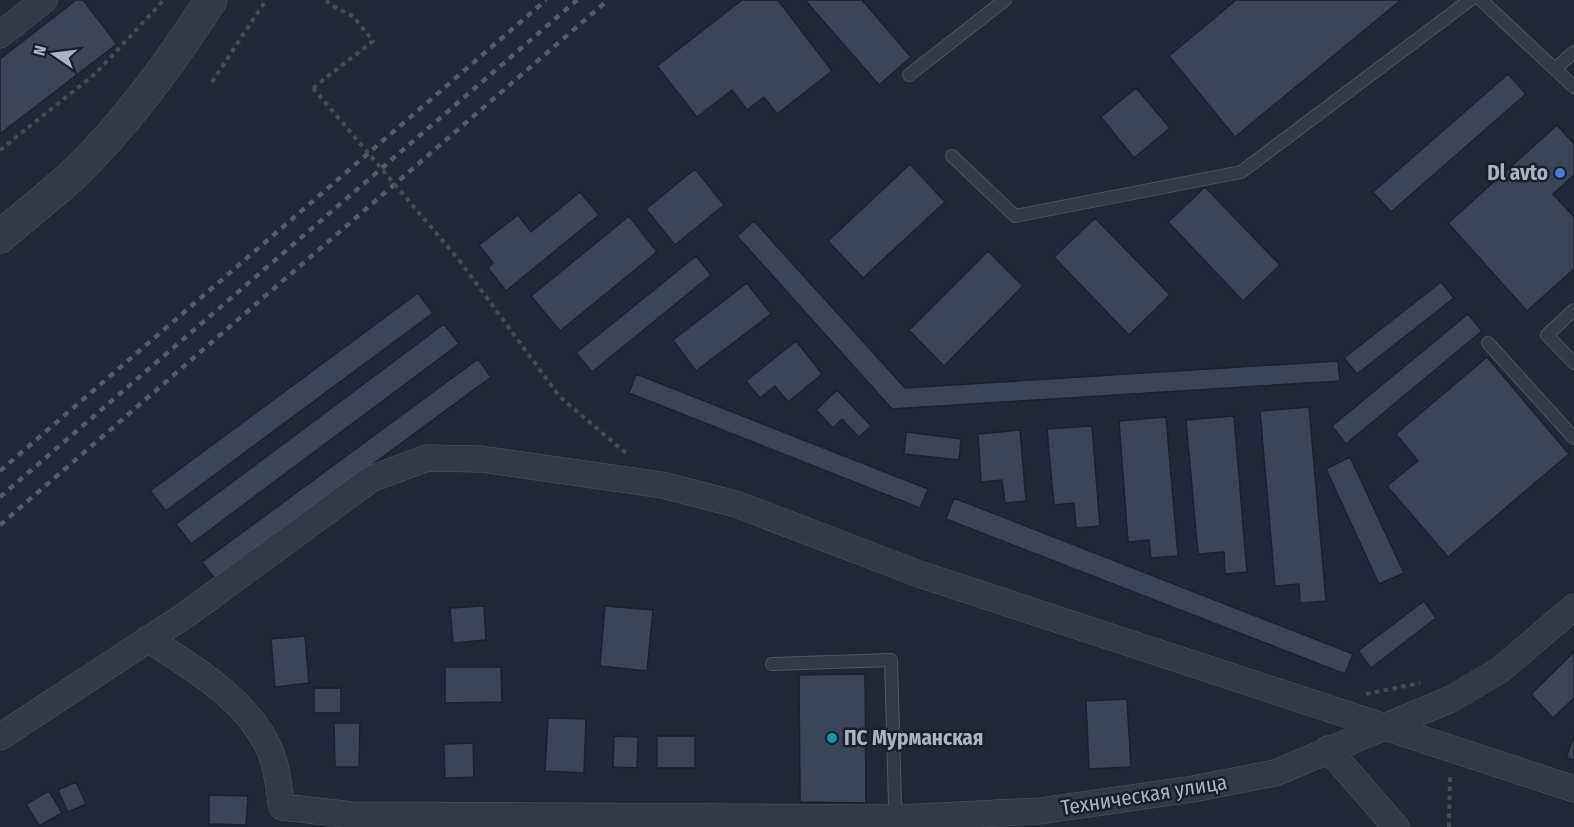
<svg xmlns="http://www.w3.org/2000/svg" width="1574" height="827" font-family="'Fira Sans Condensed',sans-serif">
  <style>
    .building { fill: #3a4557; stroke: #1a212e; stroke-width: 1.5 }
    .lines { fill: none; stroke-linecap: round; stroke-linejoin: round }
    .service-casing { stroke: #4f5765; stroke-width: 14 }
    .minor-casing { stroke: #4f5765; stroke-width: 27 }
    .tertiary-casing { stroke: #4f5765; stroke-width: 33 }
    .path { stroke: #3e5155; stroke-width: 4; stroke-dasharray: 4.5 4.5; stroke-linecap: butt }
    .service { stroke: #323a47; stroke-width: 12 }
    .minor { stroke: #323a47; stroke-width: 26 }
    .tertiary { stroke: #323a47; stroke-width: 32 }
    .rail { stroke: #535d6f; stroke-width: 4.5; stroke-dasharray: 6 6; stroke-linecap: butt }
    .path-bridge { stroke: #3e5155; stroke-width: 4; stroke-dasharray: 4.5 4.5; stroke-linecap: butt }
    .shop-dot { fill: #3f7fe0; stroke: #181f2b; stroke-width: 2 }
    .culture-dot { fill: #0f9aa8; stroke: #181f2b; stroke-width: 2 }
    .labels { text-anchor: middle; dominant-baseline: central; stroke-width: 5; stroke-linejoin: round; paint-order: stroke }
    .poi-label { font-size: 21px; font-weight: bold; fill: #acb4c4; stroke: #181f2b; text-anchor: end }
    .street-label { font-size: 21px; fill: #acb4c4; stroke: #181f2b }
  </style>
  <rect width="100%" height="100%" fill="#1e2837"/>
  <path class="building" d="M 76,0 L 83,0 L 117,44 L 0,134 L 0,59 Z
    M 742,0 L 778,0 L 832,71 L 777,114 L 764,97 L 747,110 L 732,90 L 697,117 L 657,66 Z
    M 805,0 L 862,0 L 911,57 L 879,85 Z
    M 1236,0 L 1401,0 L 1235,137 L 1169,56 Z
    M 1508,74 L 1526,94 L 1391,212 L 1373,192 Z
    M 1136,88 L 1170,128 L 1134,158 L 1101,117 Z
    M 1557,125 L 1574,144 L 1574,175 L 1553,194 L 1574,217 L 1574,269 L 1527,311 L 1448,223 Z
    M 910,164 L 945,202 L 863,278 L 828,241 Z
    M 695,169 L 724,205 L 675,245 L 646,209 Z
    M 1205,187 L 1280,265 L 1243,301 L 1168,222 Z
    M 580,192 L 599,215 L 506,291 L 488,268 L 493,263 L 479,245 L 518,215 L 531,232 Z
    M 629,216 L 657,252 L 560,331 L 531,296 Z
    M 1095,218 L 1170,295 L 1129,335 L 1054,257 Z
    M 754,221 L 905,388 L 1338,361 L 1340,381 L 892,409 L 737,236 Z
    M 988,251 L 1023,286 L 944,366 L 909,330 Z
    M 696,256 L 711,275 L 592,372 L 576,353 Z
    M 1441,282 L 1454,298 L 1357,374 L 1344,358 Z
    M 747,283 L 771,314 L 696,371 L 673,340 Z
    M 418,293 L 433,313 L 166,511 L 150,491 Z
    M 1468,314 L 1482,331 L 1346,444 L 1332,426 Z
    M 444,324 L 459,344 L 191,544 L 176,524 Z
    M 796,341 L 822,374 L 788,402 L 775,386 L 760,398 L 746,381 Z
    M 1487,357 L 1569,454 L 1448,557 L 1387,486 L 1418,461 L 1396,434 Z
    M 478,359 L 491,377 L 216,580 L 202,562 Z
    M 636,374 L 928,489 L 920,508 L 629,393 Z
    M 837,390 L 871,426 L 859,437 L 842,419 L 833,428 L 816,410 Z
    M 1309,407 L 1326,601 L 1300,603 L 1299,584 L 1275,586 L 1260,411 Z
    M 1234,416 L 1247,572 L 1225,574 L 1224,552 L 1198,554 L 1186,420 Z
    M 1166,417 L 1178,556 L 1151,558 L 1149,540 L 1128,542 L 1119,421 Z
    M 1092,426 L 1100,526 L 1076,528 L 1074,503 L 1054,505 L 1047,429 Z
    M 1020,430 L 1026,501 L 1005,503 L 1002,480 L 981,482 L 978,434 Z
    M 906,432 L 961,439 L 959,460 L 904,454 Z
    M 1350,457 L 1404,573 L 1379,584 L 1326,469 Z
    M 954,498 L 1353,654 L 1345,674 L 946,519 Z
    M 1424,601 L 1436,618 L 1371,668 L 1358,651 Z
    M 484,606 L 486,640 L 453,643 L 450,608 Z
    M 605,606 L 653,610 L 647,671 L 600,666 Z
    M 305,636 L 309,683 L 275,687 L 271,639 Z
    M 1574,652 L 1574,698 L 1553,718 L 1531,694 Z
    M 445,667 L 501,667 L 502,702 L 445,703 Z
    M 865,674 L 866,803 L 800,802 L 799,675 Z
    M 314,688 L 341,688 L 341,713 L 314,713 Z
    M 1127,699 L 1131,767 L 1089,769 L 1086,701 Z
    M 548,718 L 586,719 L 584,773 L 545,771 Z
    M 334,723 L 360,723 L 359,767 L 335,767 Z
    M 1574,735 L 1574,760 L 1566,758 Z
    M 614,736 L 638,737 L 637,768 L 613,767 Z
    M 657,736 L 695,736 L 695,768 L 657,768 Z
    M 473,743 L 474,777 L 445,778 L 444,744 Z
    M 76,782 L 86,804 L 68,812 L 58,790 Z
    M 49,791 L 62,813 L 39,826 L 26,804 Z
    M 209,795 L 248,796 L 246,825 L 209,824 Z"/>
  <g class="lines">
    <g class="service-casing">
      <path id="service" d="M 1481,0 L 1574,87
        M 1555,69 L 1574,52
        M 909,75 L 1005,0
        M 952,156 L 1015,216 L 1241,172 L 1470,0
        M 1574,310 L 1547,335 L 1574,363
        M 1488,343 L 1574,438
        M 772,664 L 891,660 L 895,803 L 899,818"/>
    </g>
    <g class="minor-casing">
      <path id="minor" d="M 0,35 L 44,0
        M 148,639 C 195,669 257,705 274,762 C 278,776 279,792 282,807 L 353,815 L 899,818 L 1040,811 L 1193,789 L 1275,773 L 1451,699 L 1500,670 L 1574,607
        M 0,737 L 187,614 L 371,479 L 427,458 L 481,459 L 662,485 L 736,504 L 919,574 L 1574,789
        M 1328,749 L 1396,827"/>
    </g>
    <g class="tertiary-casing">
      <path id="tertiary" d="M 0,237 C 24,216 50,196 74,174 C 127,123 171,62 211,0"/>
    </g>
    <path class="path" d="M 212,82 L 266,0
      M 313,88 L 373,41 L 354,17 L 331,5 L 326,0
      M 0,150 L 95,74 L 164,0
      M 459,260 L 559,396 L 628,455
      M 1366,694 L 1420,683
      M 1449,827 L 1450,775"/>
    <use href="#service" class="service"/>
    <use href="#minor" class="minor"/>
    <use href="#tertiary" class="tertiary"/>
    <path class="rail" d="M 0,471 L 546,0
      M 0,497 L 577,0
      M 0,525 L 608,0"/>
    <path class="path-bridge" d="M 313,88 L 459,260"/>
  </g>
  <circle class="shop-dot" cx="1560" cy="173" r="6"/>
  <circle class="culture-dot" cx="832" cy="738" r="6"/>
  <g class="labels">
    <g class="poi-label">
      <text x="1548" y="173">Dl avto</text>
      <text x="844" y="738" text-anchor="start">ПС Мурманская</text>
    </g>
    <g class="street-label">
      <text transform="translate(1144 795) rotate(-9)">Техническая улица</text>
    </g>
  </g>
  <g transform="translate(54 54) rotate(284)" stroke="#181f2b" stroke-width="4.5" paint-order="stroke">
  <path d="M0-4.5L10 22L0 15L-10 22Z" fill="#acb4c4"/>
  <text y="-9" font-size="16" font-weight="bold" text-anchor="middle" fill="#acb4c4">N</text>
  </g>
</svg>
